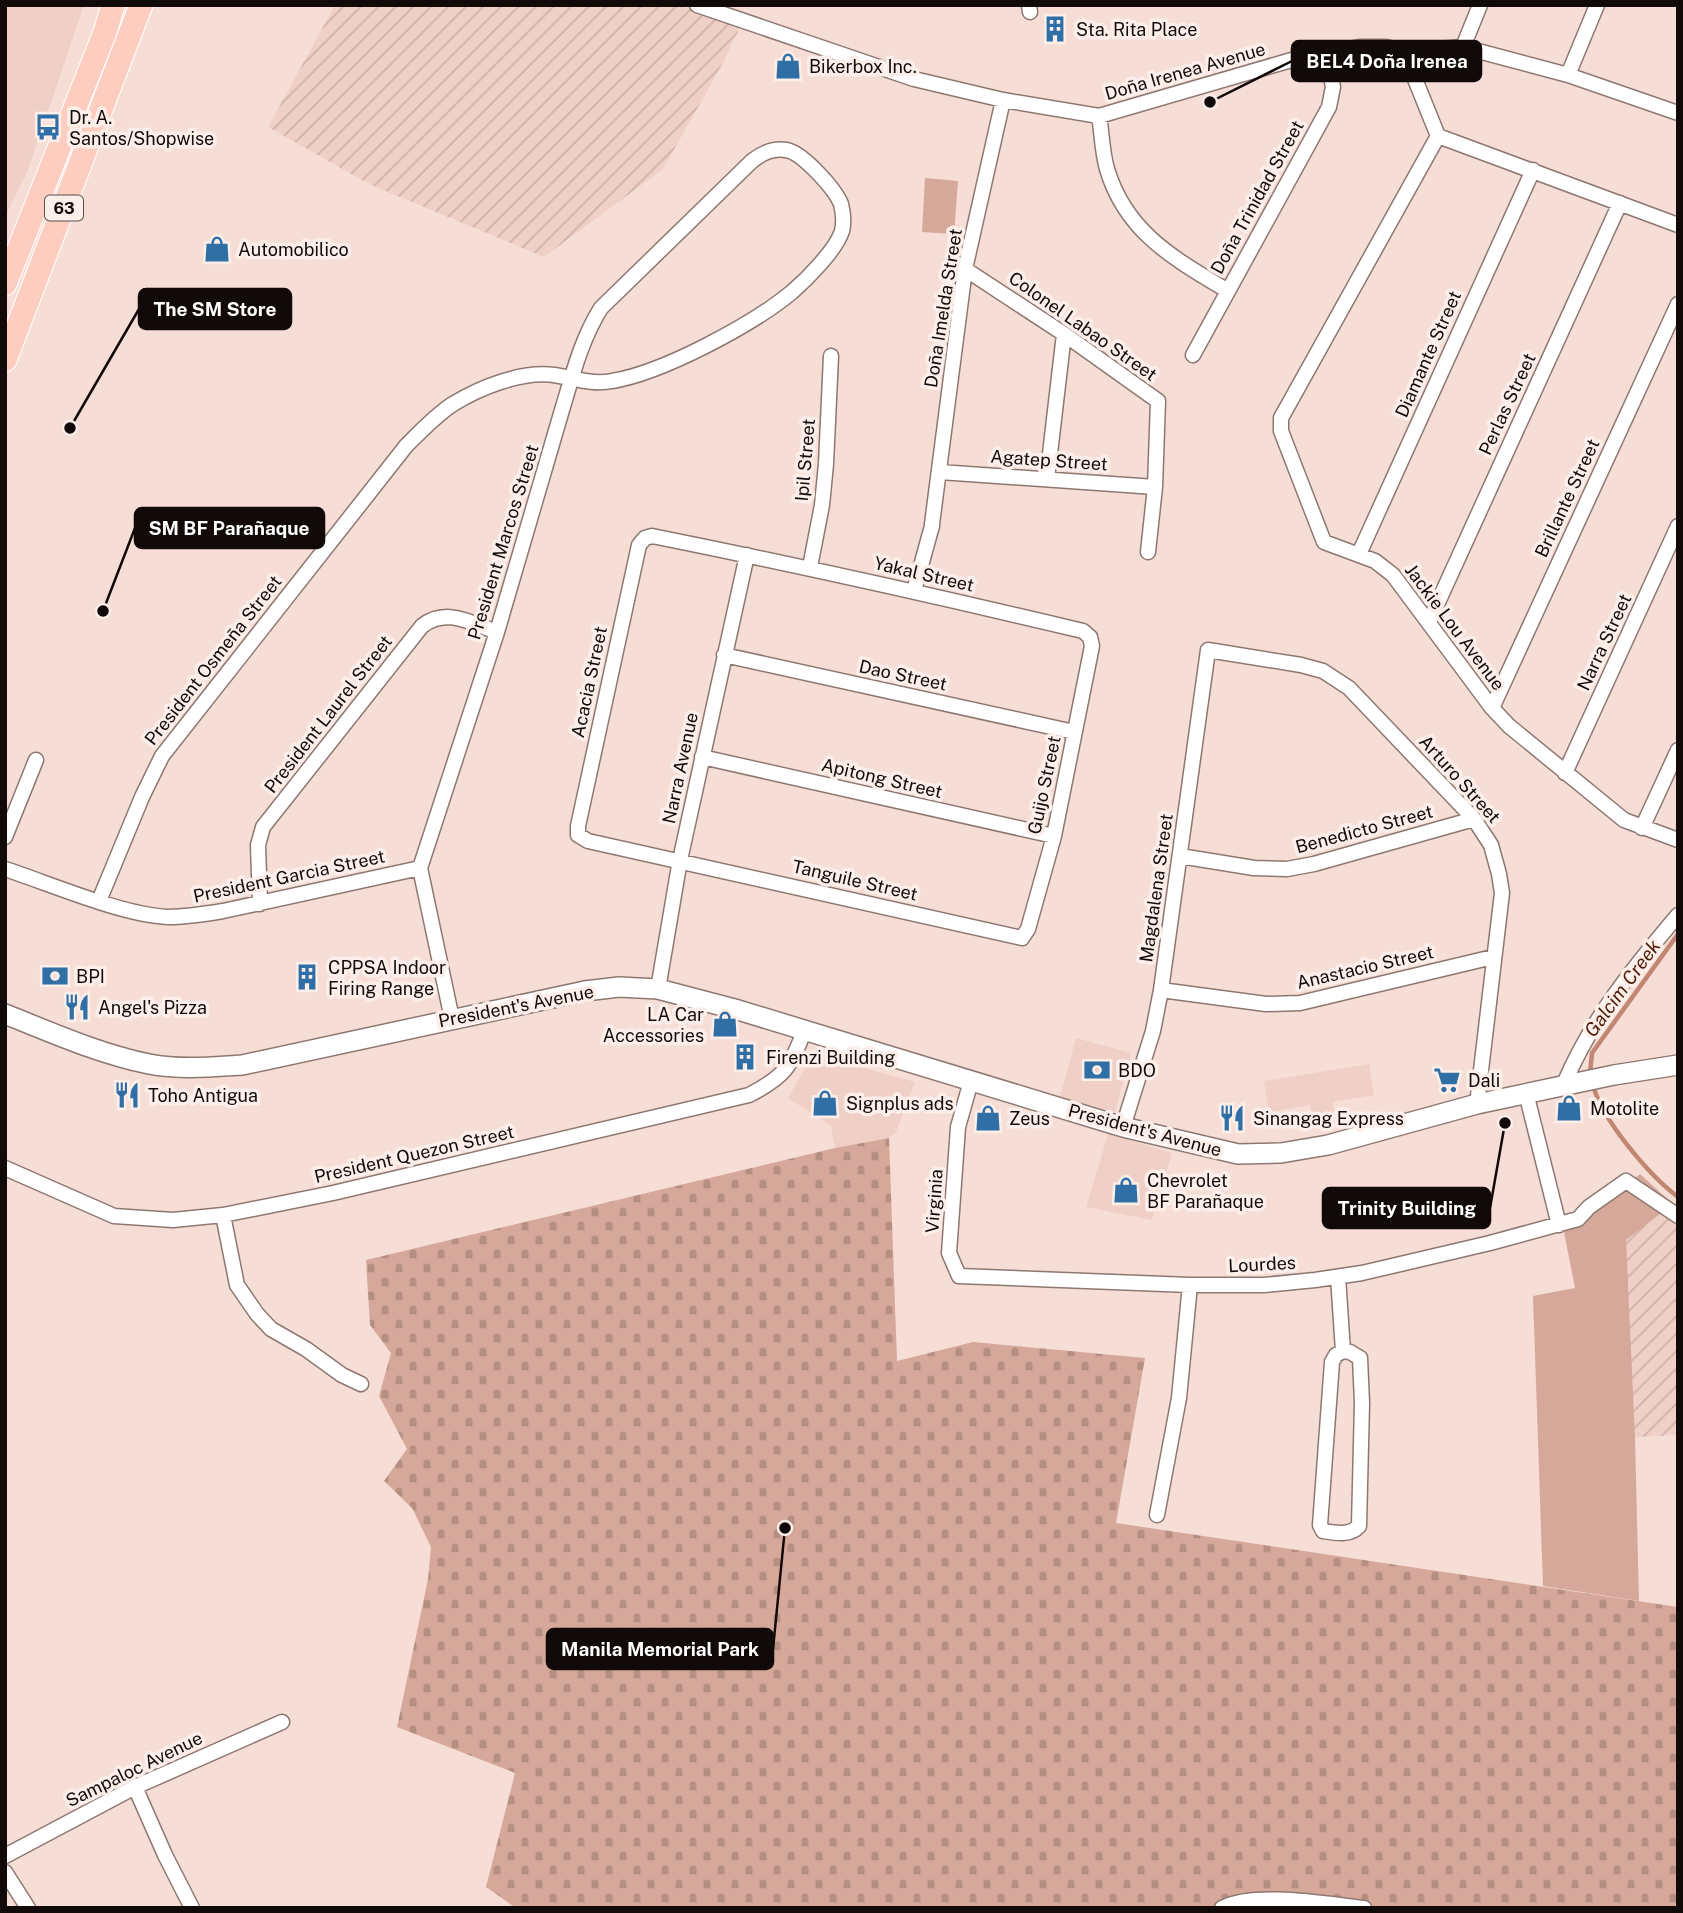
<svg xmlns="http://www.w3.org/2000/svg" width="1683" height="1913" font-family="'Public Sans',sans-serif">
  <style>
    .built { fill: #f0d0c6 }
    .industrial { fill: url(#industrial-furrows) }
    .green { fill: #d5a89a }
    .cemetery { fill: url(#cemetery-stones) }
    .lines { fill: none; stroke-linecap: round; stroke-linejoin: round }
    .stream { stroke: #c28673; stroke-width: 4.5 }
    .street-casing { stroke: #8d7871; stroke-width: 17 }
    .secondary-casing { stroke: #8d7871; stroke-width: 22 }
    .primary-casing { stroke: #fff; stroke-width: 25 }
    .street { stroke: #fff; stroke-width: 14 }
    .secondary { stroke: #fff; stroke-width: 19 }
    .primary { stroke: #fdcec0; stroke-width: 23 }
    .labels { text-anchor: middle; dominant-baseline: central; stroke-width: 7; stroke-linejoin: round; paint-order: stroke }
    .shield { fill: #fceee9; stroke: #584e4c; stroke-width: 2 }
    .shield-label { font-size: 16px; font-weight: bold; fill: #110a08 }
    .poi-label { font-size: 18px; fill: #110a08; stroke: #fceee9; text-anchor: start }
    .street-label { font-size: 18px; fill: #110a08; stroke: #fceee9 }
    .water-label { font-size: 19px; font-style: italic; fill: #511a07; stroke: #fceee9 }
    .leader { fill: none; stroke: #110a08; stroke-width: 2.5 }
    .callout-dot { fill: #110a08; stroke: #fceee9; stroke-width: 2.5 }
    .callout { fill: #110a08; stroke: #110a08; stroke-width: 2.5 }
    .callout-label { font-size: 19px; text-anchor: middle; font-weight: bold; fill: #fff }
  </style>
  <defs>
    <pattern id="industrial-furrows" width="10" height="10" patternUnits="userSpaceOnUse" patternTransform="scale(1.75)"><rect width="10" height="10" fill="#f0d0c6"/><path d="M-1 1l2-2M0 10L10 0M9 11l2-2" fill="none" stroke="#cdb1a9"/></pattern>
    <pattern id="cemetery-stones" width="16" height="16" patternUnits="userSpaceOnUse" patternTransform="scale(1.75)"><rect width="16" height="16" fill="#d5a89a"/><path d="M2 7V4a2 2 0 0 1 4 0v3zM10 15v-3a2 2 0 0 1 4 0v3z" fill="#b68f83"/></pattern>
  </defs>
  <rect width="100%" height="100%" fill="#f6ded6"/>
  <path class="built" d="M 5,5 L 84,5 L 28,170 L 5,217 Z
    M 1076,1038 L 1131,1053 L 1115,1112 L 1060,1097 Z
    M 813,1054 L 915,1082 L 896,1132 L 889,1138 L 835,1148 L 831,1126 L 788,1098 Z
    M 1369,1064 L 1374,1095 L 1333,1102 L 1335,1115 L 1312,1119 L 1310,1105 L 1269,1112 L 1264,1081 Z
    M 1108,1134 L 1172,1153 L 1152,1220 L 1086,1207 Z"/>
  <path class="industrial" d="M 335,5 L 678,5 L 740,27 L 723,63 L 663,169 L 544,257 L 371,185 L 268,127 Z
    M 1673,1204 L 1678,1207 L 1678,1435 L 1635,1437 L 1625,1240 Z"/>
  <path class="green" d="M 925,178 L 958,181 L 954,234 L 922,232 Z
    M 1640,1174 L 1673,1204 L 1626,1240 L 1635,1437 L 1639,1601 L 1543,1586 L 1533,1296 L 1575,1288 L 1564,1232 Z"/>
  <path class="cemetery" d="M 889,1138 L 897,1361 L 973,1342 L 1145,1358 L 1116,1523 L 1678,1607 L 1678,1908 L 516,1908 L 486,1887 L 515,1773 L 397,1727 L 428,1579 L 431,1547 L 412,1508 L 384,1481 L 407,1449 L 379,1396 L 391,1353 L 370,1325 L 366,1260 L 835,1148 Z"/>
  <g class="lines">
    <path class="stream" d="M 1590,1073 L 1592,1053 L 1678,934
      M 1593,1085 C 1602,1120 1649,1175 1678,1197"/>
    <g class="street-casing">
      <path id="street" d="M 697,5 L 914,79 L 1003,100 L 1099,116 L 1295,59 L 1359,47 L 1386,47 L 1404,52 L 1463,47 L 1568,75 L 1678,113
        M 1029,5 L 1030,12
        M 1463,47 L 1480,5
        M 1404,52 L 1438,136 L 1281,418 L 1281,431 L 1324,542 L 1375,561 L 1393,575 L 1492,708 L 1509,726 L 1624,820 L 1678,840
        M 1568,75 L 1597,5
        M 1099,116 C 1102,133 1102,152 1107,169 C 1126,233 1175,259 1228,291
        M 1438,136 L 1678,225
        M 965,269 L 1064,334 L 1158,401 L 1155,487 L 1148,552
        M 1193,355 L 1329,107 L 1333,87 L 1326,52
        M 940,472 L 1155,487
        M 1047,479 L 1064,334
        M 932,524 L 965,269 L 1003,100
        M 652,536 C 797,565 940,597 1083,631 L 1090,637 L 1092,646 L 1054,836 L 1028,929 L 1022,938 L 588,841 L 578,835 L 578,826 L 639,545 L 645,538 Z
        M 1359,554 L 1533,170
        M 810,567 L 822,505 L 826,464 L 831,356
        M 914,591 L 932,526
        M 1429,622 L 1620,203
        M 724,655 L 1074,732
        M 1492,708 L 1678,304
        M 702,757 L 1054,836
        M 1565,773 L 1678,526
        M 1642,828 L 1678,750
        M 5,837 L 36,760
        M 1180,856 L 1254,868 L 1287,869 L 1314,864 L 1474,819
        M 5,869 C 51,884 122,915 168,917 C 187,917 205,914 223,911 L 420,868
        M 99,901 L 142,797 L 162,756 L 406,446 C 421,431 436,415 453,404 C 481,387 521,371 554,375 C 574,378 592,385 612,381 C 662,373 752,325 792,292 C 807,279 836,250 842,231 C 844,223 843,212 841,204 C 835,189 802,152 786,150 C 772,148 762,153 752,161 L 601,308 C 581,340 573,374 562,410 L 497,632 L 420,868 L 452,1019
        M 260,904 L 258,845 L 263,827 L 422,626 C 446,607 471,623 497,632
        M 658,989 L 680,860 L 747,555
        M 1161,990 L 1266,1004 L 1300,1003 L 1493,957
        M 971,1081 L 958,1127 L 949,1253 L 959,1276 L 1190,1285 L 1264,1285 L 1315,1280 L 1362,1273 L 1490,1243 L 1578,1219 L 1589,1207 L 1626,1181 L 1678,1216
        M 1564,1084 C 1591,1020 1633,968 1678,915
        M 1526,1093 L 1559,1225
        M 1123,1127 L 1153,1031 L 1161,990 L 1208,650 L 1301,665 L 1323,671 L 1349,688 L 1474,819 L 1491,845 L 1499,874 L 1502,893 L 1477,1104
        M 5,1168 L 114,1216 L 173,1220 L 223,1215 L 333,1193 L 749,1095 C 784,1077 791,1067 804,1031
        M 223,1215 L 237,1285 L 257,1314 L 271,1329 L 306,1349 L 342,1375 L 361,1384
        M 1338,1277 L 1343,1351
        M 1343,1351 L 1350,1352 L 1360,1358 L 1362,1403 L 1359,1526 C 1350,1536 1335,1533 1323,1531 L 1320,1525 L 1332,1362 L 1336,1355 Z
        M 1157,1515 L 1179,1398 L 1190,1285
        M 135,1787 L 165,1855 L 192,1908
        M 5,1856 L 135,1787 L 282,1722
        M 5,1872 L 28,1908
        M 1222,1908 C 1254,1891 1327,1904 1364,1908"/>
    </g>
    <g class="secondary-casing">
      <path id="secondary" d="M 5,1014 C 52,1033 100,1054 149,1064 C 180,1070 211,1067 242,1065 L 585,991 L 619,987 L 658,989 L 738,1010 L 1123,1127 L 1238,1154 L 1281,1153 L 1328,1145 L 1477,1104 L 1614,1075 L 1678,1065"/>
    </g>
    <g class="primary-casing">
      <path id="primary" d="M 5,284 L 105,32 L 113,5
        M 5,360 L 141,5"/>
    </g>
    <use href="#street" class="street"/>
    <use href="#secondary" class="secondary"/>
    <use href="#primary" class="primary"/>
  </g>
  <defs>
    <g id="building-bare" transform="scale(2.1)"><path d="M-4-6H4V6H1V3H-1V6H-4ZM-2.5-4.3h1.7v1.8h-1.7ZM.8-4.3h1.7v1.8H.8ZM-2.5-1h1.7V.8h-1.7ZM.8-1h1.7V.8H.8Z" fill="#306fa6" stroke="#fceee9" stroke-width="2.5" paint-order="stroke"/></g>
    <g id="shop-bare" transform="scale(2.1)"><path d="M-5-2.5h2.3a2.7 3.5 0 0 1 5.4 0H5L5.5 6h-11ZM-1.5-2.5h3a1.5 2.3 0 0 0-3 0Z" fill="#306fa6" stroke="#fceee9" stroke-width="2.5" paint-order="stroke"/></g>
    <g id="bus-bare" transform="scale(2.1)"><path d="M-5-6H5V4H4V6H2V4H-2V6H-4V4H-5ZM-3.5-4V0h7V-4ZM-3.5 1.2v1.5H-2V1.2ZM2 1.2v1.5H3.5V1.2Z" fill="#306fa6" stroke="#fceee9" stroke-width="2.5" paint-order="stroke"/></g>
    <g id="bank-bare" transform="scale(2.1)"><path d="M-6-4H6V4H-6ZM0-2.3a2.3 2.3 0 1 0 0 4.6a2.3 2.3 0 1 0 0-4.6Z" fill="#306fa6" stroke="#fceee9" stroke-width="2.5" paint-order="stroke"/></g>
    <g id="restaurant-bare" transform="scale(2.1)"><path d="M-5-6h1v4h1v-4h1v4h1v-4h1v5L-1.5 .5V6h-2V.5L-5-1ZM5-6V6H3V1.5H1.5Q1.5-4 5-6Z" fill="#306fa6" stroke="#fceee9" stroke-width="2.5" paint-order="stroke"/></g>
    <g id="supermarket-bare" transform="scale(2.1)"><path d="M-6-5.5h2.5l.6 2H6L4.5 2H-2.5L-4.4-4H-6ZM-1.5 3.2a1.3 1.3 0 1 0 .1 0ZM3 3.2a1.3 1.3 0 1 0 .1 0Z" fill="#306fa6" stroke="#fceee9" stroke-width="2.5" paint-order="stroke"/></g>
  </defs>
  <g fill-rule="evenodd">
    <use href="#building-bare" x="1055" y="29"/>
    <use href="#shop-bare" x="788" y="66"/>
    <use href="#bus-bare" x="48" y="127"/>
    <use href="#shop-bare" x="217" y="249"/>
    <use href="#bank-bare" x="55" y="976"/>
    <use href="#building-bare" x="307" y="977"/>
    <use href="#restaurant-bare" x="77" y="1007"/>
    <use href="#shop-bare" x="725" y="1024"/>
    <use href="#building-bare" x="745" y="1057"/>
    <use href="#bank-bare" x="1097" y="1070"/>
    <use href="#supermarket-bare" x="1447" y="1080"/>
    <use href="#restaurant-bare" x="127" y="1095"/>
    <use href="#shop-bare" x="825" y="1103"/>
    <use href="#shop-bare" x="1569" y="1108"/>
    <use href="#shop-bare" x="988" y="1118"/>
    <use href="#restaurant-bare" x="1232" y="1118"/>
    <use href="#shop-bare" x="1126" y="1190"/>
  </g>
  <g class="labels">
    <rect class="shield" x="45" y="195.5" width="38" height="25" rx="5"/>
    <g class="shield-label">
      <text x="64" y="208">63</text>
    </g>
    <g class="poi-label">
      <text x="1076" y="29">Sta. Rita Place</text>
      <text x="809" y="66">Bikerbox Inc.</text>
      <text x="69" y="117">Dr. A.<tspan x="69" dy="21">Santos/Shopwise</tspan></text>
      <text x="238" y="249">Automobilico</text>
      <text x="328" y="967">CPPSA Indoor<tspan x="328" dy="21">Firing Range</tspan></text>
      <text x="76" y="976">BPI</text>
      <text x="98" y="1007">Angel's Pizza</text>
      <text x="704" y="1014" text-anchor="end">LA Car<tspan x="704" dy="21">Accessories</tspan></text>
      <text x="766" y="1057">Firenzi Building</text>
      <text x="1118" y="1070">BDO</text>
      <text x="1468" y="1080">Dali</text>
      <text x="148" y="1095">Toho Antigua</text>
      <text x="846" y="1103">Signplus ads</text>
      <text x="1590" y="1108">Motolite</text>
      <text x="1009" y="1118">Zeus</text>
      <text x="1253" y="1118">Sinangag Express</text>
      <text x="1147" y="1180">Chevrolet<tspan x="1147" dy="21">BF Parañaque</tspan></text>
    </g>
    <g class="street-label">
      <text transform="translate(1185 71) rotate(-16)">Doña Irenea Avenue</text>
      <text transform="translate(1257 197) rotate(-61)">Doña Trinidad Street</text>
      <text transform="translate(943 308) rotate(-81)">Doña Imelda Street</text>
      <text transform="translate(1083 326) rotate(35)">Colonel Labao Street</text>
      <text transform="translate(1428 354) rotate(-66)">Diamante Street</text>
      <text transform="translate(1507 404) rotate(-65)">Perlas Street</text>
      <text transform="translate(805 460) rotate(-85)">Ipil Street</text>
      <text transform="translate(1049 460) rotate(4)">Agatep Street</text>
      <text transform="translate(1567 498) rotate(-65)">Brillante Street</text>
      <text transform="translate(503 542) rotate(-73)">President Marcos Street</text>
      <text transform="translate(924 574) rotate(13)">Yakal Street</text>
      <text transform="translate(1455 627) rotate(53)">Jackie Lou Avenue</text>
      <text transform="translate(1604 642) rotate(-65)">Narra Street</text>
      <text transform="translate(213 660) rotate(-52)">President Osmeña Street</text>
      <text transform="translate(903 675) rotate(12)">Dao Street</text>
      <text transform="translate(589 682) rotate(-78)">Acacia Street</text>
      <text transform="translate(328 714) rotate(-52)">President Laurel Street</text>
      <text transform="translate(680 768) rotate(-78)">Narra Avenue</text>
      <text transform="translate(882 778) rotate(13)">Apitong Street</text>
      <text transform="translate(1460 779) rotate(48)">Arturo Street</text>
      <text transform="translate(1044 785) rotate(-78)">Guijo Street</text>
      <text transform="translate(1364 829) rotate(-15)">Benedicto Street</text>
      <text transform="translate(289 876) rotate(-12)">President Garcia Street</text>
      <text transform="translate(855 880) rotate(13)">Tanguile Street</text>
      <text transform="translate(1156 888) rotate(-82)">Magdalena Street</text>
      <text transform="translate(1365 967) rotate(-13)">Anastacio Street</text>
      <text transform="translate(516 1006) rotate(-11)">President's Avenue</text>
      <text transform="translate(1145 1130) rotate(15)">President's Avenue</text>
      <text transform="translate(414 1154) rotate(-13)">President Quezon Street</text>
      <text transform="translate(934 1201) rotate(-86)">Virginia</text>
      <text transform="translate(1262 1264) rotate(-3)">Lourdes</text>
      <text transform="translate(134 1769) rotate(-26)">Sampaloc Avenue</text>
    </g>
    <g class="water-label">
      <text transform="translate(1622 988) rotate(-54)">Galcim Creek</text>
    </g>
  </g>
  <path class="leader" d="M1210 102L1292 61M70 428L139 309M103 611L135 528M1505 1123L1490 1208M785 1528L773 1649"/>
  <g class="callout-dot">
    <circle cx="1210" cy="102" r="7"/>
    <circle cx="70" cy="428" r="7"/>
    <circle cx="103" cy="611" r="7"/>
    <circle cx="1505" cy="1123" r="7"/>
    <circle cx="785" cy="1528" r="7"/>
  </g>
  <g class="callout">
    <rect x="1292" y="41" width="189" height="40" rx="7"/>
    <rect x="139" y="289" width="152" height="40" rx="7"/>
    <rect x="135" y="508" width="189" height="40" rx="7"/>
    <rect x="1323" y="1188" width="167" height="40" rx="7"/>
    <rect x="547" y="1629" width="226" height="40" rx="7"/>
  </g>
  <g class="callout-label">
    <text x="1387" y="68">BEL4 Doña Irenea</text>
    <text x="215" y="316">The SM Store</text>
    <text x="229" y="535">SM BF Parañaque</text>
    <text x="1407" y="1215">Trinity Building</text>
    <text x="660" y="1656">Manila Memorial Park</text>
  </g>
  <rect width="1683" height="1913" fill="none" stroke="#110a08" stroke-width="14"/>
</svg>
